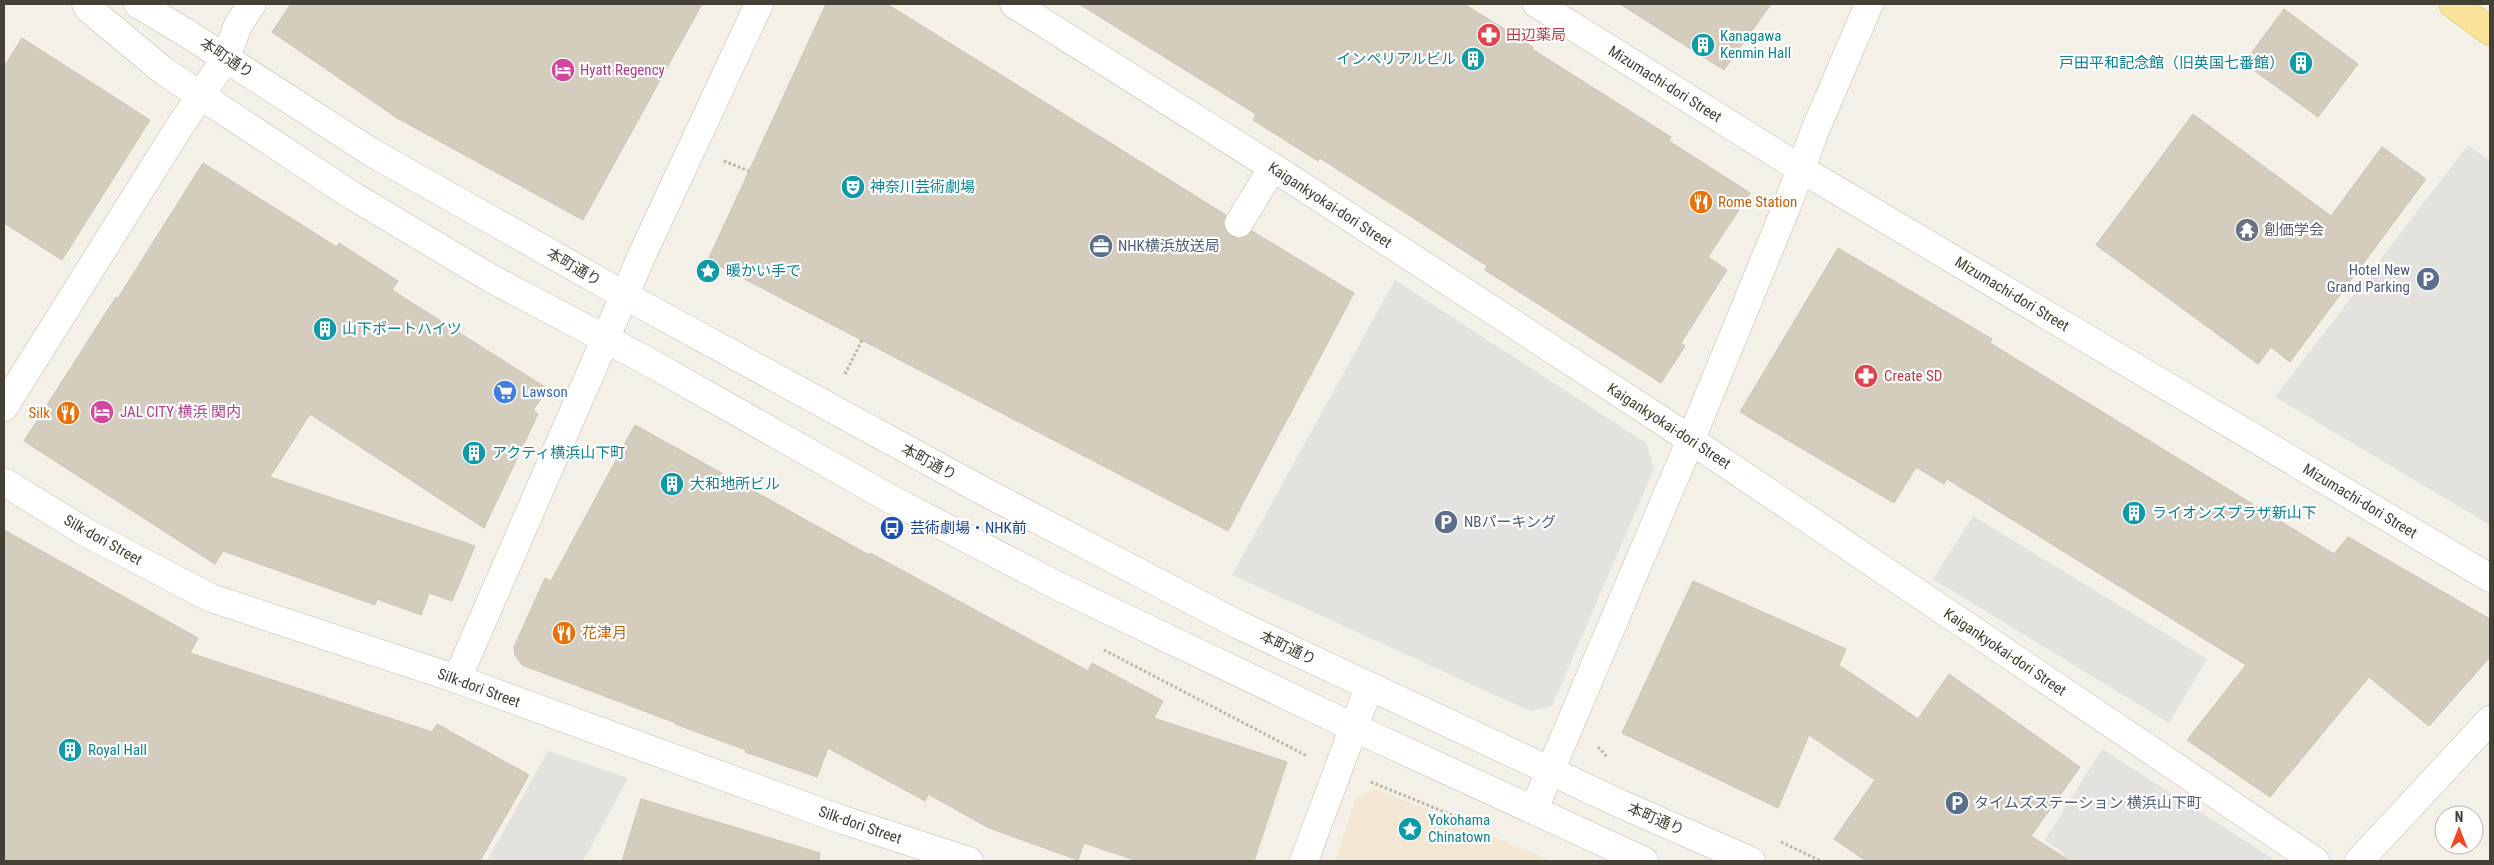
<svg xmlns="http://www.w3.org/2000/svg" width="2494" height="865" font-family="'Roboto Condensed','Noto Sans JP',sans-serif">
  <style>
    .commercial { fill: #f3e7d3 }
    .parking { fill: #e4e2df }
    .building { fill: #d4ccbd; stroke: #cec4b0 }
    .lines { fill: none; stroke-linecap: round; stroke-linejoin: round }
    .minor-casing { stroke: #c1baad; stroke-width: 29 }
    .major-casing { stroke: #dec06a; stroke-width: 29 }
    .path { stroke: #bfb49c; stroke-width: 3; stroke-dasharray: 2.5 2.5; stroke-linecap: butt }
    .minor { stroke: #fff; stroke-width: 28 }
    .major { stroke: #f9e299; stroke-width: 28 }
    .labels { text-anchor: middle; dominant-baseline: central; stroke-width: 4.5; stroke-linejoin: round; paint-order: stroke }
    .health-label { font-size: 15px; fill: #be3a42; stroke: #fff; text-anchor: start }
    .culture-label { font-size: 15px; fill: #0d838f; stroke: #fff; text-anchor: start }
    .street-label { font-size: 15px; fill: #454036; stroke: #fff }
    .hotel-label { font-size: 15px; fill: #b23c85; stroke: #fff; text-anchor: start }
    .food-label { font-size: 15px; fill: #c56008; stroke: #fff; text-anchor: start }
    .worship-label { font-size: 15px; fill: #5b616d; stroke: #fff; text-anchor: start }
    .service-label { font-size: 15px; fill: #4e5e75; stroke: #fff; text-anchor: start }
    .shop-label { font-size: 15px; fill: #366cbe; stroke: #fff; text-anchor: start }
    .transit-label { font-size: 15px; fill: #164399; stroke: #fff; text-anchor: start }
  </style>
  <rect width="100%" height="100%" fill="#f3f0e7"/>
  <path class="commercial" d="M 1376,789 L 1552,861 L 1335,861 L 1356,797 Z"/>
  <path class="parking" d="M 2468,145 L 2490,161 L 2490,525 L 2275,397 Z
    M 1395,280 L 1646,443 L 1654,469 L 1552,706 L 1530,711 L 1232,575 Z
    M 1973,516 L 2207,659 L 2169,723 L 1933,579 Z
    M 2102,749 L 2272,858 L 2272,861 L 2061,861 L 2065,854 L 2045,840 Z
    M 548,751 L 628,778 L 583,861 L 487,861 Z"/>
  <path class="building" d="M 291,4 L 702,4 L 583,220 L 397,118 L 272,32 Z
    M 826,4 L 887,4 L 1226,215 L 1223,223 L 1226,231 L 1231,236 L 1239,239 L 1247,236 L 1252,231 L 1354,293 L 1228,531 L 708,260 Z
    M 1079,4 L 1464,4 L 1533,47 L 1532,49 L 1671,137 L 1669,141 L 1750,193 L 1708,257 L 1727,270 L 1681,343 L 1685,346 L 1661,383 L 1485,270 L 1487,266 L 1410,216 L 1320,158 L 1318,161 L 1253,120 L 1256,114 Z
    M 1620,4 L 1771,4 L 1724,70 Z
    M 2284,9 L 2358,64 L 2318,117 L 2244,63 Z
    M 22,38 L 150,120 L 62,260 L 4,223 L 4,67 Z
    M 2193,114 L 2331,216 L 2382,147 L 2426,179 L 2290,362 L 2271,347 L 2258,364 L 2096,245 Z
    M 203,163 L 337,247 L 339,243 L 398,281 L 392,290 L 548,389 L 533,410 L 538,414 L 484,528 L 310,414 L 270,477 L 475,546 L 452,601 L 429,593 L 421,615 L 377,599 L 375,605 L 223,551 L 215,564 L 24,441 L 116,297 L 118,298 Z
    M 1838,248 L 1992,339 L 1990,343 L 2334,554 L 2348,537 L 2490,619 L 2490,657 L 2429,726 L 2369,677 L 2270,797 L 2187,740 L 2246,665 L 1947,479 L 1944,484 L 1916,467 L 1894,503 L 1740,412 Z
    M 635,425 L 869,555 L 870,553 L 1088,671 L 1092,663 L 1163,701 L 1154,718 L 1287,762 L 1254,861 L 1138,861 L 1084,843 L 1078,860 L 989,828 L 928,794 L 925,801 L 828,748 L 817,777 L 745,752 L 746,750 L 675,724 L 676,723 L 522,665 L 515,655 L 514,647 L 545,578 L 551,581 Z
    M 4,530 L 198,638 L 190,653 L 432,732 L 437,724 L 529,775 L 480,861 L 4,861 Z
    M 1693,581 L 1846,649 L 1839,665 L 1918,719 L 1949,674 L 2080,767 L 2031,836 L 2070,861 L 1866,861 L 1834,839 L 1875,780 L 1809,735 L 1778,808 L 1622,733 Z
    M 641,799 L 820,853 L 819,861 L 622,861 Z"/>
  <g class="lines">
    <g class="minor-casing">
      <path id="minor" d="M 86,4 L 89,9 L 165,72 L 353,196 L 492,279 L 649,362 L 887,497 L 1058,586 L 1355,728 L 1644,861
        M 138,4 L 188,34 L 371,152 L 624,295 L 985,492 L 1237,624 L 1623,805 L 1751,861
        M 1014,4 L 1285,175 L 1664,422 L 2315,861
        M 1537,4 L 1801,169 L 2490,578
        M 1239,223 L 1273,167
        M 4,407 L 178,129 L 226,58 L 238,25 L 252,4
        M 4,482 L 87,533 L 211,598 L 457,679 L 840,819 L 969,861
        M 457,679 L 642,255 L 759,4
        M 1534,809 L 1691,439 L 1786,208 L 1814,133 L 1869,4
        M 1304,861 L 1369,687
        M 2359,861 L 2490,720"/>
    </g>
    <g class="major-casing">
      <path id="major" d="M 2453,4 L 2490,31"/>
    </g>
    <path class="path" d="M 724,161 L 749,171
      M 845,374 L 862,340
      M 1104,650 L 1307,756
      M 1598,747 L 1607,757
      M 1371,782 L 1469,822
      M 1781,842 L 1821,861"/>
    <use href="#minor" class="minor"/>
    <use href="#major" class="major"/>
  </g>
  <defs>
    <g id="pharmacy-disc" transform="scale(1.25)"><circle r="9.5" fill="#e0444e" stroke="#fff"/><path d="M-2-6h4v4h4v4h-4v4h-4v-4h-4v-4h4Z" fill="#fff"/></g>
    <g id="building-disc" transform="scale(1.25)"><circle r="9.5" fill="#0f9aa8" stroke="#fff"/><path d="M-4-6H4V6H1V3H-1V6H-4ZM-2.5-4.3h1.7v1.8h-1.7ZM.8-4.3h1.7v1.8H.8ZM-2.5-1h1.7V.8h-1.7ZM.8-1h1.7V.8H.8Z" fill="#fff"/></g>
    <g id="hotel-disc" transform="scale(1.25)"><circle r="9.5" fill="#d1479c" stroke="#fff"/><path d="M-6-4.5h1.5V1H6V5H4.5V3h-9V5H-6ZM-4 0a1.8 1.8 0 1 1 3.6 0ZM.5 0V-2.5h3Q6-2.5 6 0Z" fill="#fff"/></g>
    <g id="theatre-disc" transform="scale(1.25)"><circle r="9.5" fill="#0f9aa8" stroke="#fff"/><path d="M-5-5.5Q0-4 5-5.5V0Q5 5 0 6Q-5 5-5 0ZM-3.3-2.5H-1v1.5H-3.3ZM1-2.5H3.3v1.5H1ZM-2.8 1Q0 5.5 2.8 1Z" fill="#fff"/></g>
    <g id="restaurant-disc" transform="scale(1.25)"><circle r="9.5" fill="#e8710a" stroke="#fff"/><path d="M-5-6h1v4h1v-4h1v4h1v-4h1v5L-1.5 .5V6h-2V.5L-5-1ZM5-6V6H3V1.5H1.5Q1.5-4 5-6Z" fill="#fff"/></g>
    <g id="temple-disc" transform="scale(1.25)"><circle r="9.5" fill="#6b7280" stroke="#fff"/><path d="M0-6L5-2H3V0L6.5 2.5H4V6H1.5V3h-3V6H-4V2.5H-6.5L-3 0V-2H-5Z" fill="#fff"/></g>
    <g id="office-disc" transform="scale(1.25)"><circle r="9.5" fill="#5c6f8a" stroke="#fff"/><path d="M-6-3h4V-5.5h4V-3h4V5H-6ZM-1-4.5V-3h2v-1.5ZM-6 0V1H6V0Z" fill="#fff"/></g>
    <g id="sight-disc" transform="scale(1.25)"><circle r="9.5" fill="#0f9aa8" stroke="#fff"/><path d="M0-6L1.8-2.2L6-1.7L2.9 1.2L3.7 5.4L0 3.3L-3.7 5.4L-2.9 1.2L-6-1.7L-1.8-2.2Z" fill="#fff"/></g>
    <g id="parking-disc" transform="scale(1.25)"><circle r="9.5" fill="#5c6f8a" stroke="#fff"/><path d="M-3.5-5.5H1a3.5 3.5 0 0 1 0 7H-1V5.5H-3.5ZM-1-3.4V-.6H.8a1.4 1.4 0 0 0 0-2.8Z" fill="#fff"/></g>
    <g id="supermarket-disc" transform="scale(1.25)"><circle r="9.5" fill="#3f7fe0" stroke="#fff"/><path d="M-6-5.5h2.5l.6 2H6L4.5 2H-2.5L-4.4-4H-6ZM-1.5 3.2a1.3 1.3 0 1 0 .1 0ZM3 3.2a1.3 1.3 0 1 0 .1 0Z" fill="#fff"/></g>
    <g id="bus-disc" transform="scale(1.25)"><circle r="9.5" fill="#1a4fb4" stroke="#fff"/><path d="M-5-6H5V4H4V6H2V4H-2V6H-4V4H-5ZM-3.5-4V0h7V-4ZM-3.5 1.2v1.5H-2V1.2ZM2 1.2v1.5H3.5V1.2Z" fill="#fff"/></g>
  </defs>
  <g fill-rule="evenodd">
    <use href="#pharmacy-disc" x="1489" y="35"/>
    <use href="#building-disc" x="1703" y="45"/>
    <use href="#building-disc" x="1473" y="59"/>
    <use href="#building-disc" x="2301" y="63"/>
    <use href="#hotel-disc" x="563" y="70"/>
    <use href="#theatre-disc" x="853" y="187"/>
    <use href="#restaurant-disc" x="1701" y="202"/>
    <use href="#temple-disc" x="2247" y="230"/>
    <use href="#office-disc" x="1101" y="246"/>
    <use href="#sight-disc" x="708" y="271"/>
    <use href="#parking-disc" x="2428" y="279"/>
    <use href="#building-disc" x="325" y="329"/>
    <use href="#pharmacy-disc" x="1866" y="376"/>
    <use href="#supermarket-disc" x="505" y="392"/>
    <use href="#hotel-disc" x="102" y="412"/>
    <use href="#restaurant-disc" x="68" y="413"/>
    <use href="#building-disc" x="474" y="453"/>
    <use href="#building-disc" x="672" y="484"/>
    <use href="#building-disc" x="2134" y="513"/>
    <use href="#parking-disc" x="1446" y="522"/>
    <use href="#bus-disc" x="892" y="528"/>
    <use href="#restaurant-disc" x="564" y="633"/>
    <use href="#building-disc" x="70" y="750"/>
    <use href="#parking-disc" x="1957" y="803"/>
    <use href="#sight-disc" x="1410" y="829"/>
  </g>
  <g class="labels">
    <g class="health-label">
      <text x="1506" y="35">田辺薬局</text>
      <text x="1884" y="376">Create SD</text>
    </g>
    <g class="culture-label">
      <text x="1720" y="36">Kanagawa<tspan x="1720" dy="17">Kenmin Hall</tspan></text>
      <text x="1456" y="59" text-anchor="end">インペリアルビル</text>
      <text x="2284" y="63" text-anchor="end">戸田平和記念館（旧英国七番館）</text>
      <text x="870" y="187">神奈川芸術劇場</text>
      <text x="726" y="271">暖かい手で</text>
      <text x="342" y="329">山下ポートハイツ</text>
      <text x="492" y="453">アクティ横浜山下町</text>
      <text x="690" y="484">大和地所ビル</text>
      <text x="2152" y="513">ライオンズプラザ新山下</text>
      <text x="88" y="750">Royal Hall</text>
      <text x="1428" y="820">Yokohama<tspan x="1428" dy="17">Chinatown</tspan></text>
    </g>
    <g class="street-label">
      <text transform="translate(227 58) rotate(33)">本町通り</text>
      <text transform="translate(1665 84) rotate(32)">Mizumachi-dori Street</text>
      <text transform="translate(1330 205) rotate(33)">Kaigankyokai-dori Street</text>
      <text transform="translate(574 267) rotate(30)">本町通り</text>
      <text transform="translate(2012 294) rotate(31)">Mizumachi-dori Street</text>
      <text transform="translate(1669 426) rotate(33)">Kaigankyokai-dori Street</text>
      <text transform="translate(929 462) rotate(28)">本町通り</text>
      <text transform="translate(2360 501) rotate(31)">Mizumachi-dori Street</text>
      <text transform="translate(103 540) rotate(29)">Silk-dori Street</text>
      <text transform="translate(1288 648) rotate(25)">本町通り</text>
      <text transform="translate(2005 652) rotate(34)">Kaigankyokai-dori Street</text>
      <text transform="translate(479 688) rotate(20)">Silk-dori Street</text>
      <text transform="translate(1656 819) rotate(23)">本町通り</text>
      <text transform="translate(860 825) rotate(19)">Silk-dori Street</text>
    </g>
    <g class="hotel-label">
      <text x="580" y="70">Hyatt Regency</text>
      <text x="120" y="412">JAL CITY 横浜 関内</text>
    </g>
    <g class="food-label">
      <text x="1718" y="202">Rome Station</text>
      <text x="50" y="413" text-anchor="end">Silk</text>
      <text x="582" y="633">花津月</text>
    </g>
    <g class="worship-label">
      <text x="2264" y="230">創価学会</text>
    </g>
    <g class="service-label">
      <text x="1118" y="246">NHK横浜放送局</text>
      <text x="2410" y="270" text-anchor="end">Hotel New<tspan x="2410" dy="17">Grand Parking</tspan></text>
      <text x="1464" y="522">NBパーキング</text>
      <text x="1974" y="803">タイムズステーション 横浜山下町</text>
    </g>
    <g class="shop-label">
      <text x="522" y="392">Lawson</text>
    </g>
    <g class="transit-label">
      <text x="910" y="528">芸術劇場・NHK前</text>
    </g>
  </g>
  <rect width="2494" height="865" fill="none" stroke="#454036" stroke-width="10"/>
  <g transform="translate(2459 830)"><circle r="24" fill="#ffffff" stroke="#b5b3af"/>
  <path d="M0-4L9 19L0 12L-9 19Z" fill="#ef4921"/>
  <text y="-8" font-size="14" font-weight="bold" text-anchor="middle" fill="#454036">N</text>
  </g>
</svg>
